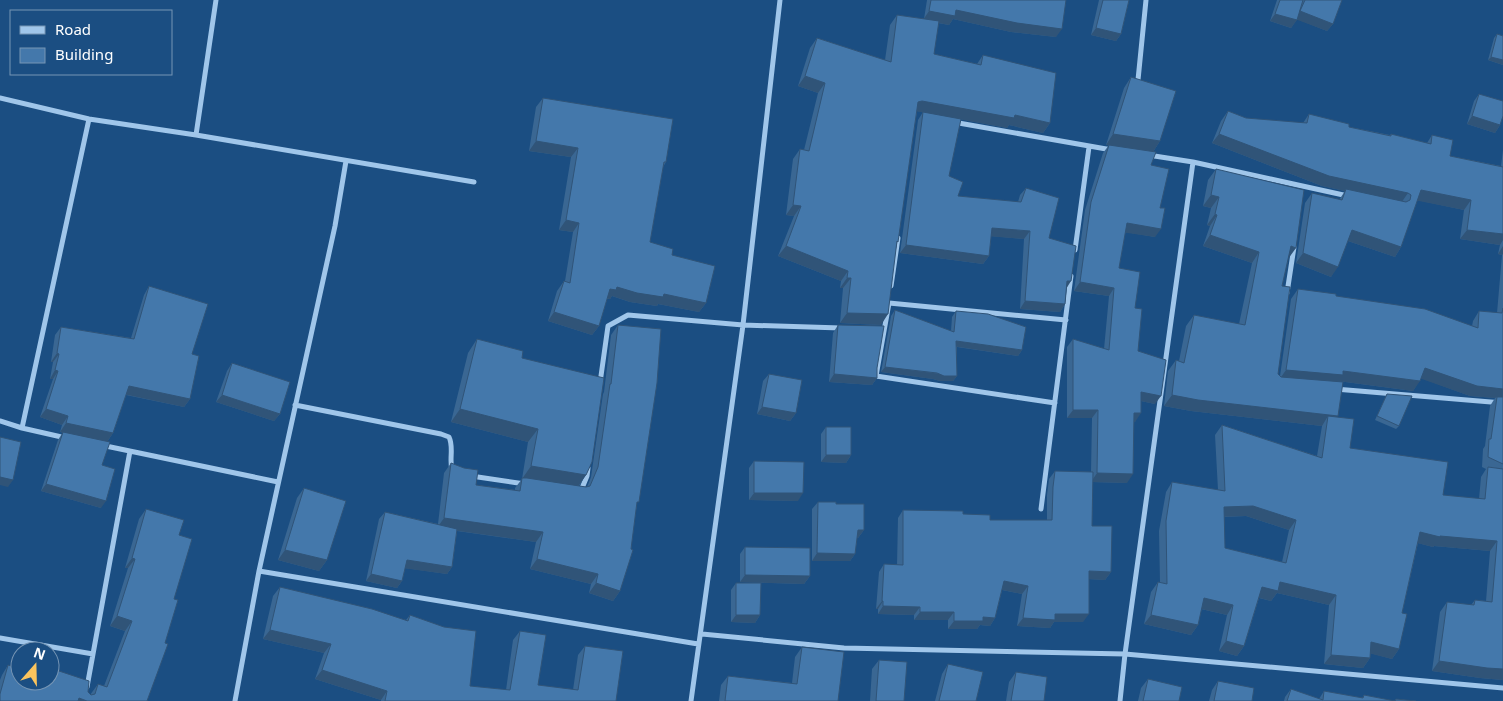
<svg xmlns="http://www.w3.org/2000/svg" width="1503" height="701" font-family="'Noto Sans',sans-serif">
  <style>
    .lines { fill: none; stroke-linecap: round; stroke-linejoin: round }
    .minor { stroke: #a0c6ea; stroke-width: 5 }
    .wall { fill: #3a6793; fill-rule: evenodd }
    .shaded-wall { fill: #305478 }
    .building { fill: #4478ab; stroke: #305478; fill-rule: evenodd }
  </style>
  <rect width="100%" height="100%" fill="#1b4e82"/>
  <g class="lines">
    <path class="minor" d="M 1138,80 L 1146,0
      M 0,98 L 89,119 L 196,135 L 216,0
      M 953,122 L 1112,150
      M 196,135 L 474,182
      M 1148,155 L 1193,162 L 1348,196
      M 1075,250 L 1089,147
      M 891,286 L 898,238
      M 1287,293 L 1294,247
      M 600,383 L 608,326 L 628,315 L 743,325 L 841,328
      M 1335,389 L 1503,403
      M 1055,403 L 876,376 L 889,303 L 1066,320
      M 295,405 L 441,434 L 449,437 C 454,447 449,459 452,470
      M 0,421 L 22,428
      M 66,438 L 22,428 L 89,119
      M 101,445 L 278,482
      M 471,476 L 525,484
      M 580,493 L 587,476 L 588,468
      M 1041,509 L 1071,276
      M 259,571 L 335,226 L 346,161
      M 702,634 L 844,648 L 1125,654 L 1503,688
      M 0,638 L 93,654
      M 87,687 L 130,451
      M 235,701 L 259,571 L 698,644
      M 691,701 L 743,325 L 780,0
      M 1120,701 L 1125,654 L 1193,162"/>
  </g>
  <path class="wall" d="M 927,0 L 1066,0 L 1056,37 L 1011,32 L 953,19 L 949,25 L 938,23 L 934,54 L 977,64 L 983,55 L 1050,123 L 1043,133 L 1009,125 L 1007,128 L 917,111 L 897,244 L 881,325 L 840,323 L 843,288 L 840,288 L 841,281 L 778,256 L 794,216 L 786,215 L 793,159 L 800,149 L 804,150 L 818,93 L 798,86 L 810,48 L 817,38 L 885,60 L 890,25 L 897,15 L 924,19 Z
    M 1099,0 L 1129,0 L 1121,34 L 1116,41 L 1091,35 Z
    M 1277,0 L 1342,0 L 1333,24 L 1327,31 L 1297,19 L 1291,28 L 1270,21 Z
    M 1497,34 L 1503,36 L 1503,65 L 1488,60 L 1494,38 Z
    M 1131,77 L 1160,141 L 1153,152 L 1151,165 L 1160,208 L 1155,237 L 1125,232 L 1119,268 L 1135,308 L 1138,351 L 1155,404 L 1141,401 L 1135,422 L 1134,422 L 1127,483 L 1092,482 L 1092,526 L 1111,572 L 1105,580 L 1089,579 L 1083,622 L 1054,622 L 1050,628 L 1017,626 L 1022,594 L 1002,590 L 995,618 L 990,626 L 980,625 L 977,629 L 948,629 L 948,620 L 914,620 L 914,615 L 878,614 L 878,609 L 876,609 L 879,572 L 884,564 L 897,565 L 898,518 L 903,510 L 963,514 L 990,520 L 1047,520 L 1047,495 L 1049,479 L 1055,471 L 1091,472 L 1092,418 L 1067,418 L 1067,347 L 1073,339 L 1104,349 L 1109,296 L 1074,291 L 1085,210 L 1103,153 L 1109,145 L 1106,145 L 1124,88 Z
    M 1479,94 L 1500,125 L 1495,133 L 1467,124 L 1474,101 Z
    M 543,98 L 666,162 L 663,167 L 650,242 L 672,255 L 706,303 L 699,312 L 658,304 L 657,306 L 630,302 L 612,296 L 610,299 L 607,299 L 599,326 L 592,335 L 548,321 L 557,291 L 564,281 L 565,281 L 573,232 L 559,230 L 571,157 L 529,151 L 536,107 Z
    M 1228,111 L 1246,118 L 1303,123 L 1309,114 L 1349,127 L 1390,135 L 1391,134 L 1427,143 L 1432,135 L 1450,156 L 1501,166 L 1503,150 L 1503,680 L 1480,678 L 1432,671 L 1440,612 L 1447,602 L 1471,605 L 1475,600 L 1486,601 L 1490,551 L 1434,546 L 1433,547 L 1418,543 L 1402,613 L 1399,649 L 1392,659 L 1370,653 L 1370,658 L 1363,668 L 1324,664 L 1329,605 L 1277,593 L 1271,601 L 1259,598 L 1244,646 L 1237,656 L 1219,651 L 1227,615 L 1201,609 L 1198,625 L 1191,635 L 1144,624 L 1151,592 L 1158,582 L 1160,583 L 1159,531 L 1166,492 L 1172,482 L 1218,490 L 1215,435 L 1222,425 L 1317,456 L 1322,426 L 1191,411 L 1164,406 L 1168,371 L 1176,360 L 1179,361 L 1186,326 L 1194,315 L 1239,324 L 1252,263 L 1203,246 L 1210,226 L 1207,225 L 1211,208 L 1203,206 L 1208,180 L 1216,169 L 1288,259 L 1282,286 L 1278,374 L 1280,376 L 1291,299 L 1298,289 L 1336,296 L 1472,326 L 1473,321 L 1479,311 L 1497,313 L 1502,255 L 1498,254 L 1500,245 L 1460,239 L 1464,210 L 1417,200 L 1401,247 L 1395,257 L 1348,241 L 1331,277 L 1296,263 L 1305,203 L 1312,193 L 1339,200 L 1345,191 L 1322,186 L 1212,143 L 1221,121 ZM 1421,378 L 1470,396 L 1495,398 L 1490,406 L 1485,446 L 1483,449 L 1482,467 L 1486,469 L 1481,477 L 1479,499 L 1443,495 L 1350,448 L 1337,417 L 1338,381 L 1413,391 ZM 1246,516 L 1289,530 L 1282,562 L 1225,548 L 1224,517 Z
    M 923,112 L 958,196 L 1018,202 L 1020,195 L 1026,188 L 1049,238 L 1066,289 L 1065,304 L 1060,312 L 1020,309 L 1024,239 L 991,236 L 989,256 L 983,264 L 900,253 L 918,120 Z
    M 149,286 L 192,354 L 190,399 L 184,407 L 126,395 L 113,433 L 107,442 L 60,432 L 62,425 L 40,417 L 53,379 L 50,379 L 53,362 L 51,362 L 55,335 L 61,327 L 131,338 L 144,295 Z
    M 895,310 L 951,331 L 952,317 L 956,311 L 1022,350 L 1018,356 L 957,347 L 957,376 L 953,381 L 940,381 L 933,379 L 881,372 L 891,316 Z
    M 618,325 L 637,505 L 620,591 L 613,601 L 589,593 L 591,584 L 530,569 L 536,542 L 457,531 L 452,567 L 447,574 L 405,568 L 402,581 L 397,588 L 366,581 L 379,519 L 385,512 L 438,524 L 444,473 L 451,463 L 476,485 L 515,490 L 515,488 L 522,479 L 528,442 L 451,422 L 468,353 L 477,339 L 522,358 L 586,475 L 579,486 L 587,487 L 591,477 L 603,394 L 604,392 L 611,335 Z
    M 838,325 L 877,378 L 872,385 L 829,382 L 833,333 Z
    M 232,363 L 280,414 L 274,421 L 216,402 L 227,371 Z
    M 769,374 L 796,413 L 790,421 L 757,414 L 763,381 Z
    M 1387,394 L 1399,426 L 1396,429 L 1375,420 L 1385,398 Z
    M 826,427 L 851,455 L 846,463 L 821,462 L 821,434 Z
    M 63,432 L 102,465 L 101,508 L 41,491 L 58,440 Z
    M 754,461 L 798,501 L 749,500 L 749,468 Z
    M 304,488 L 327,560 L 319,571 L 278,560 L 297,498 Z
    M 818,502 L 836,504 L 864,530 L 858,538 L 857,538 L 855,554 L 850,561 L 812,561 L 812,509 Z
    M 146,509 L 179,535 L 174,599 L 147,701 L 0,701 L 0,680 L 2,675 L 8,665 L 88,692 L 90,695 L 98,684 L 104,686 L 125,631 L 110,626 L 128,568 L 125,568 L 139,519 Z
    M 745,547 L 810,576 L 804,584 L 740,582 L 740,554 Z
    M 736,583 L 760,615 L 755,623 L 731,622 L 731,590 Z
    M 280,587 L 406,620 L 410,615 L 470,686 L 506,690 L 513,640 L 520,631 L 538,685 L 573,690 L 578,655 L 585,646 L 616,701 L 381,701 L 381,700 L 315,679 L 324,653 L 263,639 L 273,596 Z
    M 802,647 L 838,701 L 719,701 L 721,685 L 728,676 L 792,683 L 795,657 Z
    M 879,660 L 904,701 L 870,701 L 872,669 Z
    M 948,664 L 976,701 L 935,701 L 942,674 Z
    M 1016,672 L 1044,701 L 1006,701 L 1009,682 Z
    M 1148,679 L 1179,701 L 1138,701 L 1141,688 Z
    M 1218,681 L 1252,701 L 1209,701 L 1212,690 Z
    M 1291,689 L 1319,699 L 1324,691 L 1362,698 L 1364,695 L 1394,701 L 1396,699 L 1416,701 L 1284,701 L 1285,697 Z"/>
  <path class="shaded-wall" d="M 956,10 L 1062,29 L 1056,37 L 1011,32 L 953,19 L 949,25 L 923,20 L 929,11 Z
    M 1300,11 L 1333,24 L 1327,31 L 1295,19 Z
    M 1275,14 L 1297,20 L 1291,28 L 1270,21 Z
    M 1096,28 L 1121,34 L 1116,41 L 1091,35 Z
    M 1491,57 L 1503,60 L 1503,65 L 1488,60 Z
    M 805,76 L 825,83 L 818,93 L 798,86 Z
    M 922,101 L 1015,115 L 1050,123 L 1043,133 L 1009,125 L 1007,128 L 915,111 L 918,102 Z
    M 1472,116 L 1500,125 L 1495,133 L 1467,124 Z
    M 1113,134 L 1160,141 L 1153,152 L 1106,145 Z
    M 1219,134 L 1408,193 L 1401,203 L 1346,189 L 1345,191 L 1322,186 L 1212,143 Z
    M 536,141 L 578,148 L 571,157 L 529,151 Z
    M 1421,190 L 1471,200 L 1464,210 L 1414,200 Z
    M 1211,195 L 1219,197 L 1211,208 L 1203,206 Z
    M 793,205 L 801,206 L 794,216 L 786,215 Z
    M 1215,214 L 1217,215 L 1210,226 L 1207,225 Z
    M 566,220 L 579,223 L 573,232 L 559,230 Z
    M 1127,223 L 1161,229 L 1155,237 L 1121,232 Z
    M 992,228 L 1030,231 L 1024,239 L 986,236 Z
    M 1352,230 L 1401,247 L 1395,257 L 1345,240 Z
    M 1467,230 L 1503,234 L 1503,240 L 1500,245 L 1460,239 Z
    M 1210,235 L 1259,252 L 1252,263 L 1203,246 Z
    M 906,245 L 989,256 L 983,264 L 900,253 Z
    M 786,246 L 848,271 L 841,281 L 778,256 Z
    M 1291,246 L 1296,248 L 1288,259 Z
    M 1503,246 L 1503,254 L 1502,255 L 1498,254 Z
    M 1303,253 L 1338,267 L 1331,277 L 1296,263 Z
    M 847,278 L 851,278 L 843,288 L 840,288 Z
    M 1067,281 L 1071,281 L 1066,289 Z
    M 1080,282 L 1114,288 L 1109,296 L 1074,291 Z
    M 617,287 L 664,294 L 706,303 L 699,312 L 658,304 L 657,306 L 630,302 L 612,296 L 610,299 L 604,298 L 610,289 Z
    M 1025,301 L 1065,304 L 1060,312 L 1020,309 Z
    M 554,312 L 599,326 L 592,335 L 548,321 Z
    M 847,313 L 888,314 L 881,325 L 840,323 Z
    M 956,341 L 1022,350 L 1018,356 L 952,346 Z
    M 57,353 L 59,354 L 53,362 L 51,362 Z
    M 885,367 L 957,376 L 953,381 L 940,381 L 933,379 L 881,372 Z
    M 1425,368 L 1503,389 L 1503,399 L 1497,397 L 1495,398 L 1470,396 L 1419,378 Z
    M 55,370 L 58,371 L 53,379 L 50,379 Z
    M 1286,370 L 1343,371 L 1420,381 L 1413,391 L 1338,381 L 1336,385 L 1279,380 Z
    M 834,374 L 877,378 L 872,385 L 829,382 Z
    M 129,386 L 190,399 L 184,407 L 123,394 Z
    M 1141,392 L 1161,396 L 1155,404 L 1136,400 Z
    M 222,395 L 280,414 L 274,421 L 216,402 Z
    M 1172,395 L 1338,416 L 1331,427 L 1328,416 L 1322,426 L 1191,411 L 1164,406 Z
    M 762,407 L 796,413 L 790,421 L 757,414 Z
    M 46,409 L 68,416 L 62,425 L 40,417 Z
    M 460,409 L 538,429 L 528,442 L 451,422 Z
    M 1073,410 L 1098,410 L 1092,418 L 1067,418 Z
    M 1134,413 L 1141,413 L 1135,422 L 1128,422 Z
    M 66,423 L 113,433 L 107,442 L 60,432 Z
    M 826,455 L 851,455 L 846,463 L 821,462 Z
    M 531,466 L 586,475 L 577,488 L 522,479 Z
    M 1097,473 L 1133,474 L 1127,483 L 1091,482 Z
    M 0,477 L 13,480 L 8,487 L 0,485 Z
    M 46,484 L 106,501 L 101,508 L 41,491 Z
    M 754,493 L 803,493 L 798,501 L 749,500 Z
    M 1253,506 L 1296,520 L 1289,530 L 1246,516 L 1217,517 L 1224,507 Z
    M 444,518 L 543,532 L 536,542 L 437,528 Z
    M 858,530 L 864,530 L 858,538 L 853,537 Z
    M 1420,532 L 1497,541 L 1490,551 L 1434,546 L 1433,547 L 1413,542 Z
    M 285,550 L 327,560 L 319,571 L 278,560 Z
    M 817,553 L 855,554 L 850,561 L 812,561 Z
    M 132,558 L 135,559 L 128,568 L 125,568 Z
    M 537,559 L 598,574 L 591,584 L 530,569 Z
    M 407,560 L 452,567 L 447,574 L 402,568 Z
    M 1089,571 L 1111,572 L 1105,580 L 1084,579 Z
    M 371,574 L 402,581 L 397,588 L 366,581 Z
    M 745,575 L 810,576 L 804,584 L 740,582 Z
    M 1004,581 L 1028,586 L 1022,594 L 998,589 Z
    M 1280,582 L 1336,595 L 1329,605 L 1277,593 L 1271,601 L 1256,597 L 1262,587 Z
    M 596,583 L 620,591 L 613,601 L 589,593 Z
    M 1204,598 L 1233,605 L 1227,615 L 1197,608 Z
    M 882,601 L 883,601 L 878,609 L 876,609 Z
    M 883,606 L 920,607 L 914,615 L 878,614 Z
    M 920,612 L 954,612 L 948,620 L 914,620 Z
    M 1055,614 L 1089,614 L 1083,622 L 1054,622 L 1050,628 L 1017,626 L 1023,618 Z
    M 736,615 L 760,615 L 755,623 L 731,622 Z
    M 1151,615 L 1198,625 L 1191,635 L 1144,624 Z
    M 117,616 L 132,621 L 125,631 L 110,626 Z
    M 983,617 L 995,618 L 990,626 L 980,625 L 977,629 L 948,629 L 954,621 Z
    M 270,630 L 331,644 L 324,653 L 263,639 Z
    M 1226,641 L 1244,646 L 1237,656 L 1219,651 Z
    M 1371,642 L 1399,649 L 1392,659 L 1364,652 Z
    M 1331,655 L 1370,658 L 1363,668 L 1324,664 Z
    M 1439,661 L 1503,669 L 1503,680 L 1480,678 L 1432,671 Z
    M 322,670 L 387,691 L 381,700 L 315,679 Z
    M 79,698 L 87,701 L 77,701 Z"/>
  <path class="building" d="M 931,0 L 1066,0 L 1062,29 L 1017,23 L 956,10 L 955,16 L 929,11 Z
    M 1103,0 L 1129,0 L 1121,34 L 1096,28 Z
    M 1280,0 L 1303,0 L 1297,20 L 1275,14 Z
    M 1305,0 L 1342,0 L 1333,24 L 1300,11 Z
    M 897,15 L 939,21 L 934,54 L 981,65 L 983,55 L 1056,73 L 1050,123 L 1015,115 L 1014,118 L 922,101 L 918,102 L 898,242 L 897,241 L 888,314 L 847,313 L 851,278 L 847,278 L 848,271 L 786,246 L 801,206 L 793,205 L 800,149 L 809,151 L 825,83 L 805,76 L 817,38 L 891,62 Z
    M 1497,34 L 1503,36 L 1503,60 L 1491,57 Z
    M 1131,77 L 1176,91 L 1160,141 L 1113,134 Z
    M 1479,94 L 1503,101 L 1503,116 L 1500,125 L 1472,116 Z
    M 543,98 L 673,119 L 666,162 L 664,162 L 650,242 L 673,249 L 672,255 L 715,266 L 706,303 L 664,294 L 663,297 L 637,293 L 617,287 L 616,290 L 610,289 L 599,326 L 554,312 L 564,281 L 570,283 L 579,223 L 566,220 L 578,148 L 536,141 Z
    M 1228,111 L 1246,118 L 1307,123 L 1309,114 L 1349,124 L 1349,127 L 1391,136 L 1391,134 L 1431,144 L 1432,135 L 1453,140 L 1450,156 L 1503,167 L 1503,234 L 1467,230 L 1471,200 L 1421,190 L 1401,247 L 1352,230 L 1338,267 L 1303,253 L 1312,193 L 1342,200 L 1346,189 L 1406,202 L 1410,200 L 1411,195 L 1408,193 L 1329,176 L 1219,134 Z
    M 923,112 L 961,119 L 949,176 L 963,182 L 958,196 L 1021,202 L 1026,188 L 1059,198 L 1049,238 L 1076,246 L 1071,281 L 1067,281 L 1065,304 L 1025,301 L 1030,231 L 992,228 L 989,256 L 906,245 Z
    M 1109,145 L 1156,152 L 1151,165 L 1169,169 L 1160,208 L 1165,208 L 1161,229 L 1127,223 L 1119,268 L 1140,272 L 1135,308 L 1142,309 L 1138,351 L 1166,360 L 1161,396 L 1141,392 L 1141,413 L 1134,413 L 1133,474 L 1097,473 L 1098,410 L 1073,410 L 1073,339 L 1109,350 L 1114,288 L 1080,282 L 1091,202 Z
    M 1216,169 L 1304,190 L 1296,248 L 1291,246 L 1282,286 L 1290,287 L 1278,374 L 1281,377 L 1343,382 L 1338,416 L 1198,400 L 1172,395 L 1176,360 L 1184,363 L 1194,315 L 1245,325 L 1259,252 L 1210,235 L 1217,215 L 1215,214 L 1219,197 L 1211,195 Z
    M 149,286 L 208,304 L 192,354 L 199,356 L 190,399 L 129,386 L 113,433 L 66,423 L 68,416 L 46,409 L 58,371 L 55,370 L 59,354 L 57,353 L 61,327 L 134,339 Z
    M 1298,289 L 1336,294 L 1336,296 L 1425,309 L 1478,328 L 1479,311 L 1502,313 L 1503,308 L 1503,389 L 1477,386 L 1425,368 L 1420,381 L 1343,371 L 1343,375 L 1286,370 Z
    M 895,310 L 954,332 L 956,311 L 988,314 L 1026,327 L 1022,350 L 956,341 L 957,376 L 944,376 L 937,373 L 885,367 Z
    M 618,325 L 661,329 L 657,383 L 639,502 L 637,502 L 631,549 L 633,550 L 620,591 L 596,583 L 598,574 L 537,559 L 543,532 L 444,518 L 451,463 L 464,468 L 478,470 L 476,485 L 520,491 L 522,478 L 527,478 L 586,487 L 590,486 L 598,467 L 610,384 L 611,384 Z
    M 838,325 L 884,326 L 877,368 L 877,378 L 834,374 Z
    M 477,339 L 523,351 L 522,358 L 604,378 L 592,462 L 586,475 L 531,466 L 538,429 L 460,409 Z
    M 232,363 L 290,382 L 280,414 L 222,395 Z
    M 769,374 L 802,380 L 796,413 L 762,407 Z
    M 1387,394 L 1412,396 L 1399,426 L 1377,416 Z
    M 1497,397 L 1503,397 L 1503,464 L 1488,457 L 1489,439 L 1491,439 Z
    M 1328,416 L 1354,419 L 1350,448 L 1448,462 L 1443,495 L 1485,499 L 1488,467 L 1503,469 L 1503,669 L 1487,668 L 1439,661 L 1447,602 L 1474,605 L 1475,600 L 1492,602 L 1497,541 L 1440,536 L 1440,537 L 1420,532 L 1402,613 L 1407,614 L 1399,649 L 1371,642 L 1370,658 L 1331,655 L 1336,595 L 1280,582 L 1278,591 L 1262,587 L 1244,646 L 1226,641 L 1233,605 L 1204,598 L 1198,625 L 1151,615 L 1158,582 L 1167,584 L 1166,521 L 1172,482 L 1225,491 L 1222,425 L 1322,458 ZM 1253,506 L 1296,520 L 1286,563 L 1225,548 L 1224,507 Z
    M 826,427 L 851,427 L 851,455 L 826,455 Z
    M 63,432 L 110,442 L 102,465 L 115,469 L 106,501 L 46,484 Z
    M 0,437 L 21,442 L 13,480 L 0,477 Z
    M 754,461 L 804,462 L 803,493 L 754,493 Z
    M 1055,471 L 1093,472 L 1092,526 L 1112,526 L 1111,572 L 1089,571 L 1089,614 L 1055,614 L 1055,620 L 1023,618 L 1028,586 L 1004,581 L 995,618 L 983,617 L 983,621 L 954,621 L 954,612 L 920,612 L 920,607 L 883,606 L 883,601 L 882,601 L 884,564 L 903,565 L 903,510 L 963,511 L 963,514 L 990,515 L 990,520 L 1052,520 L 1053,487 Z
    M 304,488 L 346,501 L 327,560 L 285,550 Z
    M 818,502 L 836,502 L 836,504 L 864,504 L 864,530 L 858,530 L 855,554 L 817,553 Z
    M 146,509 L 184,520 L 179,535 L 192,539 L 174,599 L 178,600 L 165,643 L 168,644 L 147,701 L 87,701 L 79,698 L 78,701 L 0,701 L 0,694 L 8,665 L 20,669 L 20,681 L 50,681 L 50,668 L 89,681 L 88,692 L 91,695 L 95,694 L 98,684 L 107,687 L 132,621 L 117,616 L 135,559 L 132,558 Z
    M 385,512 L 457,529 L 452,567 L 407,560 L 402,581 L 371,574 Z
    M 745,547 L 810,548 L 810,576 L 745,575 Z
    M 736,583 L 761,583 L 760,615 L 736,615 Z
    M 280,587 L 372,609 L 408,621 L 410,615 L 444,627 L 476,631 L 470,686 L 510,690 L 520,631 L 546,635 L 538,685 L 578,690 L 585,646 L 623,651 L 616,701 L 385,701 L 387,691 L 322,670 L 331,644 L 270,630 Z
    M 802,647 L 844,652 L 838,701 L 725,701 L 728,676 L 797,684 Z
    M 879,660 L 907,662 L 904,701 L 876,701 Z
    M 948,664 L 983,672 L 976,701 L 939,701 Z
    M 1016,672 L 1047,677 L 1044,701 L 1011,701 Z
    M 1148,679 L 1182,687 L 1179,701 L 1143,701 Z
    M 1218,681 L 1254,688 L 1252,701 L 1214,701 Z
    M 1291,689 L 1323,700 L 1324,691 L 1363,698 L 1364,695 L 1395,701 L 1396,699 L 1416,701 L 1287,701 Z"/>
  <rect x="10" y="10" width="162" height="65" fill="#1b4e82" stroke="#7695b4"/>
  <rect x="20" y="26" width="25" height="8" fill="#a0c6ea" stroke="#7695b4"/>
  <text x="55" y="35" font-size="15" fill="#ffffff">Road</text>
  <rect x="20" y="48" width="25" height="15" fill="#4478ab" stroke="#7695b4"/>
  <text x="55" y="60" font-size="15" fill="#ffffff">Building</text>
  <g transform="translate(35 666) rotate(20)"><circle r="24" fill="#1b4e82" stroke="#7695b4"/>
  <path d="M0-4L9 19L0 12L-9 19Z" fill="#fbc45d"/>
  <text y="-8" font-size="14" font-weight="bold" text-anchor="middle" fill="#ffffff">N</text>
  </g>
</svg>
